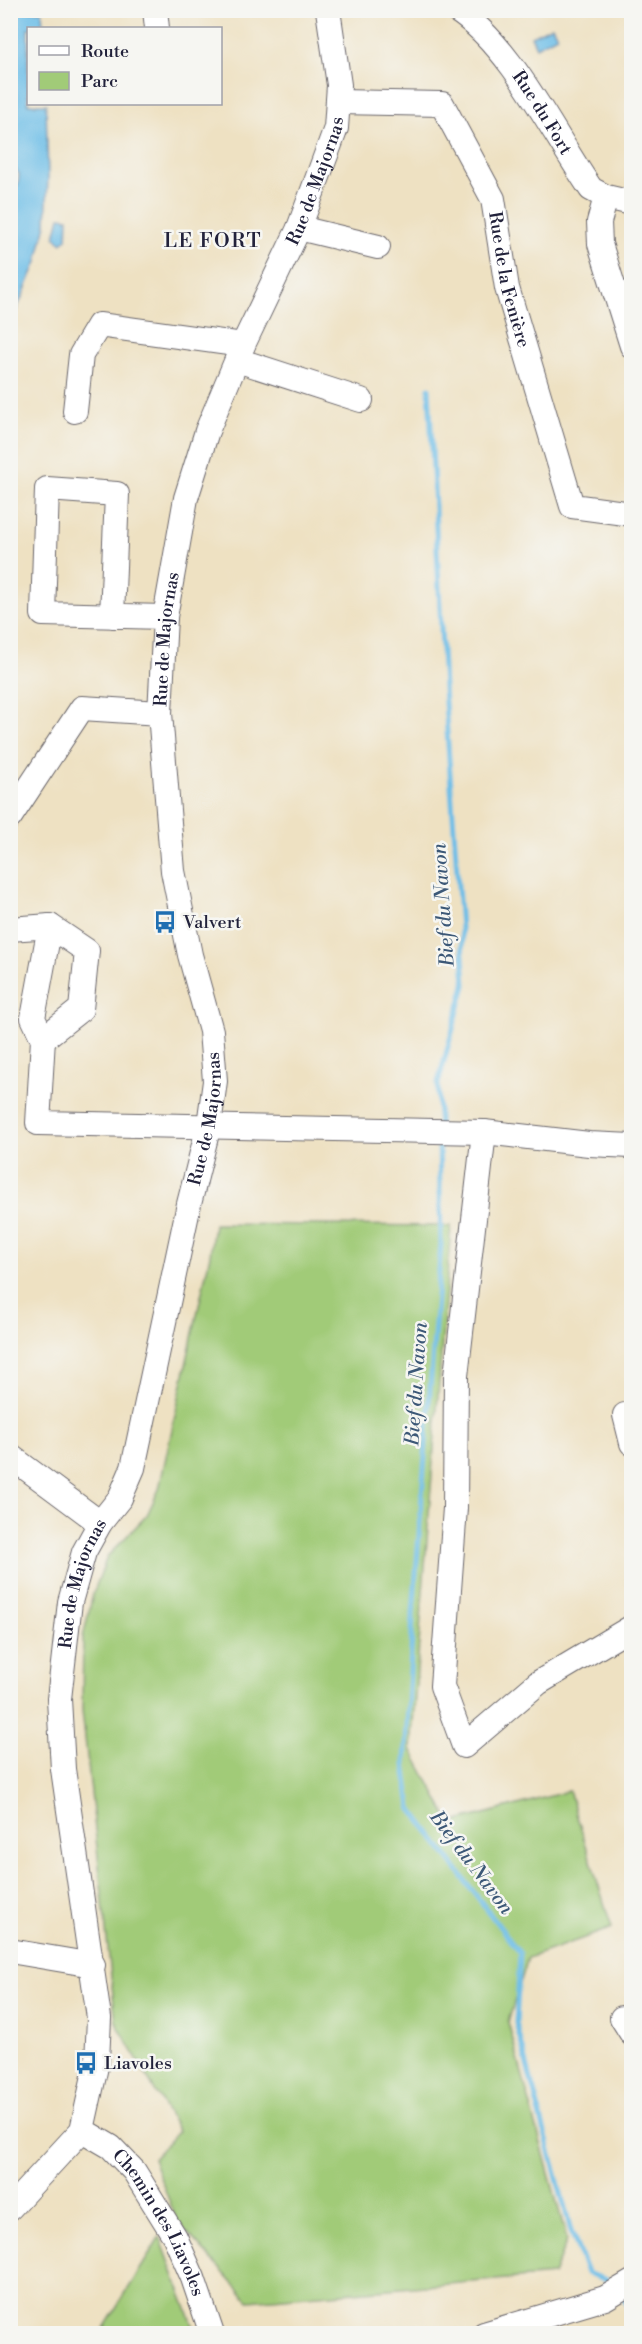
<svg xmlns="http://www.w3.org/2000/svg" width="642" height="2344" font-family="'Libre Bodoni',serif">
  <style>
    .green { fill: #a1cb78; stroke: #62765a; stroke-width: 1.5 }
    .water { fill: #6cbde7; stroke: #477091; stroke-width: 1.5 }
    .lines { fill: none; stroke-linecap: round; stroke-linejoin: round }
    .stream { stroke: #6cbde7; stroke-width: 5 }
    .minor-casing { stroke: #69656a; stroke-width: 26 }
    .minor { stroke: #fff; stroke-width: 24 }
    .labels { text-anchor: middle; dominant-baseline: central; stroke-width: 5; stroke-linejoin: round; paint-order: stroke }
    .street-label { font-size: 18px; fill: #22223b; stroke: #f6f6f2 }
    .poi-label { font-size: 18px; fill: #22223b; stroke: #f6f6f2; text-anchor: start }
    .neighbourhood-label { font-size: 20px; letter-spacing: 1.5px; fill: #22223b; stroke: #f6f6f2 }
    .water-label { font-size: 20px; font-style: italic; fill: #3c5877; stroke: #f6f6f2 }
  </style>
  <rect width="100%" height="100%" fill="#f6f6f2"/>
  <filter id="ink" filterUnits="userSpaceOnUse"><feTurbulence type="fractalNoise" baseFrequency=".0167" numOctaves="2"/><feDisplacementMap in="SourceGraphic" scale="12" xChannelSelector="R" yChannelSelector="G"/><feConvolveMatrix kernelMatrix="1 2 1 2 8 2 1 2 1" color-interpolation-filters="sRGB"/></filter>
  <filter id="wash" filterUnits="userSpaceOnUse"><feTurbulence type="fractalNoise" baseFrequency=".008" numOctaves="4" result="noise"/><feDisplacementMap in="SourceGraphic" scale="24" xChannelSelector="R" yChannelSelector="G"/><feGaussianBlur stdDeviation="1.35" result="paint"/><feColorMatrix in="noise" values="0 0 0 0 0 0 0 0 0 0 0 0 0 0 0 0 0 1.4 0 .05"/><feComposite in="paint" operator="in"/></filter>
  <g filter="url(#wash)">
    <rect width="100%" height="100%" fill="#eee1c2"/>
    <path class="green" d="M 214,1224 L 451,1226 L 411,1749 L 451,1823 L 569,1791 L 612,1928 L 528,1958 L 508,2022 L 567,2240 L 553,2275 L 249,2301 L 177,2221 L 153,2159 L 178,2131 L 116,2022 L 82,1710 L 83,1637 L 93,1594 L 107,1557 L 147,1515 L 159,1489 L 210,1255 Z
      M 160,2237 L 196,2333 L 101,2333 Z"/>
    <path class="water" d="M 11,10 L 42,11 L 43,28 L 28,28 L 28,104 L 46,104 L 48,177 L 46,224 L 37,262 L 11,323 L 10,233 L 15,185 L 18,185 L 19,174 L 11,163 Z
      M 552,26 L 557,36 L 536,47 L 531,36 Z
      M 60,217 L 68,218 L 67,239 L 61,243 L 55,237 Z"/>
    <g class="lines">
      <path class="stream" d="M 429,388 L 444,688 L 465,985 L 438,1083 L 439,1126
        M 439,1138 L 441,1244 L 413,1614 L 405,1764 L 411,1808 L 520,1954 L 516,2023 L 571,2231 L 587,2273 L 616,2283
        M 622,2294 L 632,2315"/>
    </g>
  </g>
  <g filter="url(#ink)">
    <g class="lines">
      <g class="minor-casing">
        <g id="minor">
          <path d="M 155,10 L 157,28"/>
          <path id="s1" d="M 456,10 C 512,46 553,134 591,189 L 606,197 L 632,203"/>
          <path id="s2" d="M 338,102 L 442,104 L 493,199 L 507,288 L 572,506 L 632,514"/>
          <path d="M 606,197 L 599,222 L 600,244 L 632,346"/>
          <path d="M 299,228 L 378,247"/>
          <path d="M 237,360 L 361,400"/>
          <path d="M 75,411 L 81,355 L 99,325 L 243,345"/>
          <path d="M 112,616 L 117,494 L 47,489 L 43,614 L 165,617"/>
          <path d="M 10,817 L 82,708 L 160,713"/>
          <path d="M 10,929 L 50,926 L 87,951 L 81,1009 L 43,1039 L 38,1123 L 484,1132 L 589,1144 L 632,1146"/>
          <path d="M 43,1039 L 33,1018 L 50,926"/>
          <path d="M 484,1132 L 456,1376 L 455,1508 L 442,1686 L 464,1746 L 538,1683 L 632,1627"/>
          <path d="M 625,1415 L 632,1443"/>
          <path d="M 10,1456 L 100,1523"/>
          <path d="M 10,1951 L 93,1965"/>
          <path d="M 622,2018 L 632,2034"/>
          <path id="s3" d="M 82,2130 L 111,2147 L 134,2171 L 175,2237 L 193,2278 L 212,2334"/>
          <path id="s4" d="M 10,2208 L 82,2130 L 97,2062 L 99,2018 L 63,1769 L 59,1699 L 70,1602 L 84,1552 L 100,1523 L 120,1498 L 133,1468 L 189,1204 L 209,1125 L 215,1081 L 211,1031 L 190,955 L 173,871 L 160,713 L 165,617 L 186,498 L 207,431 L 243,345 L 299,228 L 336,128 L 339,85 L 328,10"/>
          <path d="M 484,2334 L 605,2298 L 632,2282"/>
        </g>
      </g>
      <use href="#minor" class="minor"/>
    </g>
  </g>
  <defs>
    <g id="bus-bare" transform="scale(1.8)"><path d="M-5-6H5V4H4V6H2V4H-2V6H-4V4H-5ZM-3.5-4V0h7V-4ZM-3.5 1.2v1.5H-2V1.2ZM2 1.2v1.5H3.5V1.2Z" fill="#1f6fb2" stroke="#f6f6f2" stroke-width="2.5" paint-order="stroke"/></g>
  </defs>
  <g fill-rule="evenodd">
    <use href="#bus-bare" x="165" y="922"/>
    <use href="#bus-bare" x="86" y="2063"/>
  </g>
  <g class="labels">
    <g class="street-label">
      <text stroke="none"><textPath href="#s1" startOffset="135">Rue du Fort</textPath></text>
      <text stroke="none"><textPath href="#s4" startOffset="2118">Rue de Majornas</textPath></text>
      <text stroke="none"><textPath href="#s2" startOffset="294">Rue de la Fenière</textPath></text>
      <text stroke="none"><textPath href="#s4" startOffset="1632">Rue de Majornas</textPath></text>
      <text stroke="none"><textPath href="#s4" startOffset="1146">Rue de Majornas</textPath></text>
      <text stroke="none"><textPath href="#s4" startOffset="660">Rue de Majornas</textPath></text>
      <text stroke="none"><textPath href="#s3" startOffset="124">Chemin des Liavoles</textPath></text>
    </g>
    <g class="poi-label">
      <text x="183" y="922">Valvert</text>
      <text x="104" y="2063">Liavoles</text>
    </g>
    <g class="neighbourhood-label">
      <text x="213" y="241">LE FORT</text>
    </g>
    <g class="water-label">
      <text transform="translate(444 905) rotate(-94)">Bief du Navon</text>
      <text transform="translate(417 1384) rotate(-86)">Bief du Navon</text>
      <text transform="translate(471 1863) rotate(53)">Bief du Navon</text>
    </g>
  </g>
  <rect width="642" height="2344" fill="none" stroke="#f6f6f2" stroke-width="36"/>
  <rect x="27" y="27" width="195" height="78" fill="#f6f6f2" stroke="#a1a1a9" stroke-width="1.5"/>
  <rect x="39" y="46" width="30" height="9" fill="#ffffff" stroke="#a1a1a9" stroke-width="1.5"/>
  <text x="81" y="57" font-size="18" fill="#22223b">Route</text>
  <rect x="39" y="72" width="30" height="18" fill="#a1cb78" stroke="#a1a1a9" stroke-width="1.5"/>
  <text x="81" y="87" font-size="18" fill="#22223b">Parc</text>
</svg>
